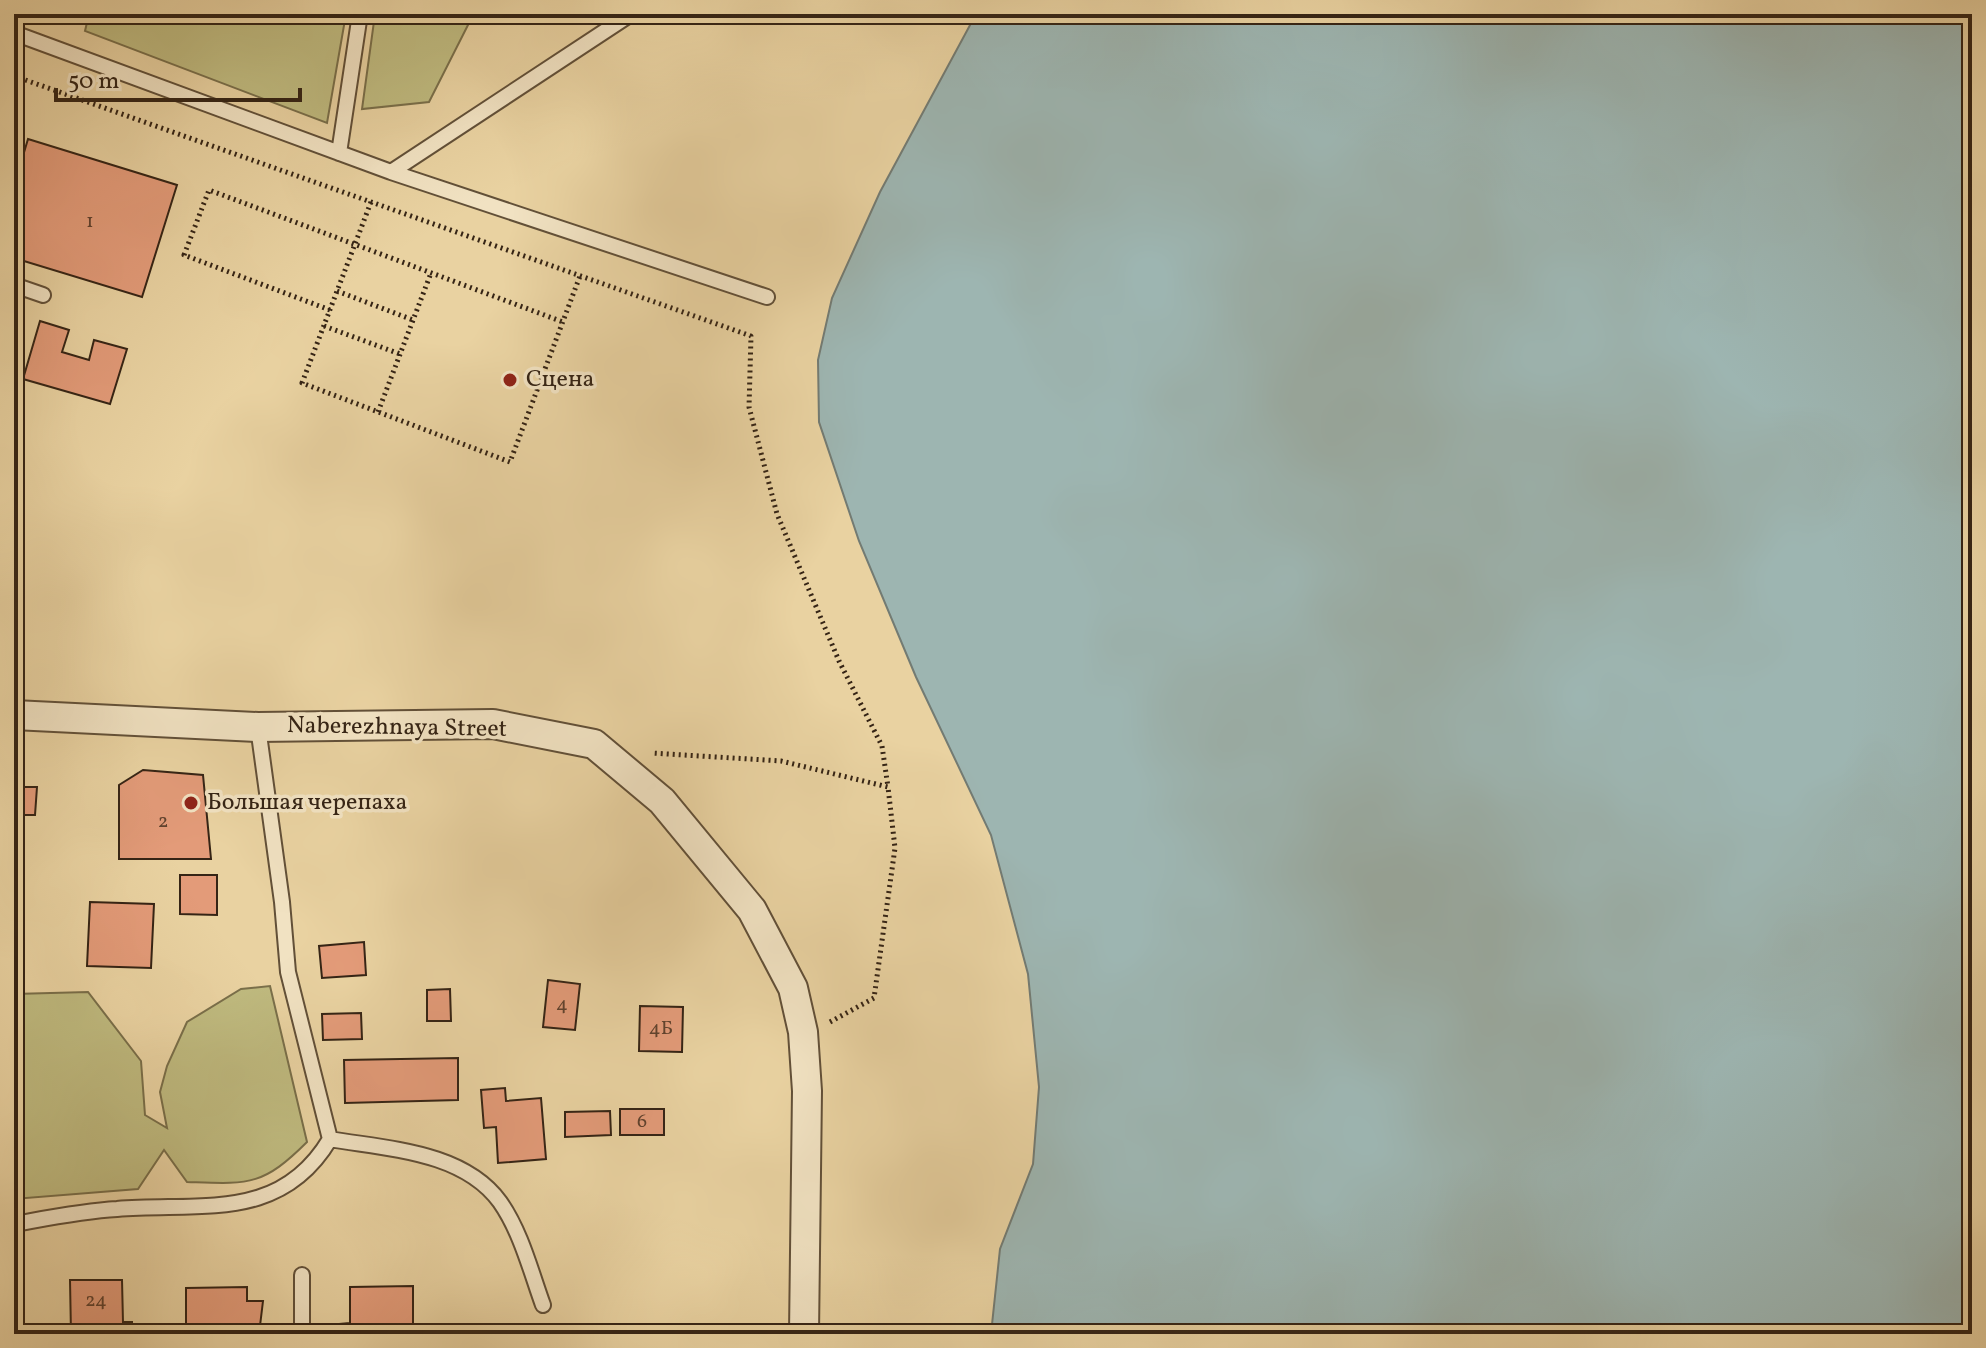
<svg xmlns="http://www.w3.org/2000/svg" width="1986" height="1348" font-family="Vollkorn,serif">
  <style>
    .green { fill: #bfba7f; stroke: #7a6f4a; stroke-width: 2 }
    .water { fill: #9db5b1; stroke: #737b73; stroke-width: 2 }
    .building { fill: #e39b79; stroke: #352415; stroke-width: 2 }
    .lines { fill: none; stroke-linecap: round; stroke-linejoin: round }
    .lane-casing { stroke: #625038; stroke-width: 18 }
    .street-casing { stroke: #625038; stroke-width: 32 }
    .path { stroke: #352415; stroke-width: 5; stroke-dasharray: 2 4; stroke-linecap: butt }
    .lane { stroke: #f1e2c2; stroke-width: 14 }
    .street { stroke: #f1e2c2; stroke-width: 28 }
    .poi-dot { fill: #8f2418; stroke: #f1e2c2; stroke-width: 3 }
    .labels { text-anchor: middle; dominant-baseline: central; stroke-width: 7; stroke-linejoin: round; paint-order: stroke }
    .number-label { font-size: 20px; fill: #60422e }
    .poi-label { font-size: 24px; fill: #352415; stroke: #f1e2c2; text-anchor: start }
    .street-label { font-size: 24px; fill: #352415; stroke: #f1e2c2 }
  </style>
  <rect width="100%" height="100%" fill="#e9d2a1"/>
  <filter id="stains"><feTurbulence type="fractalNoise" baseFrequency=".0025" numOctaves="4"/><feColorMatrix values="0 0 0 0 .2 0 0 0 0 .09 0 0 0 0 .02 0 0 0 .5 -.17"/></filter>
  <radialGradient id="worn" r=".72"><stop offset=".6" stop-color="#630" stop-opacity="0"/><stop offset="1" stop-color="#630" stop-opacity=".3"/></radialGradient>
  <path class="green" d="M 89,14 L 346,14 L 327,123 L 85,31 Z
    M 375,14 L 483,14 L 470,21 L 429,102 L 362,109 Z
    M 270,986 L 307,1142 C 262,1187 248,1184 187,1182 L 164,1150 L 138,1189 L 14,1199 L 14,994 L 88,992 L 141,1061 L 145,1115 L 167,1128 L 160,1092 L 167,1066 L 187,1022 L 241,989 Z"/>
  <path class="water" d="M 976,14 L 1972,14 L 1972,1334 L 991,1334 L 1000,1249 L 1033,1164 L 1039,1087 L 1028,974 L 991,835 L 916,677 L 859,541 L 819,422 L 818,360 L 832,298 L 880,192 Z"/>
  <path class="building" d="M 28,139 L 177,185 L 142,297 L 14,258 L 14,186 Z
    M 40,321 L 69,330 L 62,352 L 89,360 L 94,340 L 127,349 L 110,404 L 23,379 Z
    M 143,770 L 203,775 L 211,859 L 119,859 L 119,785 Z
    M 14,787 L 37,787 L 35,815 L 14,815 Z
    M 180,875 L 217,875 L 217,915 L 180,914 Z
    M 90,902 L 154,904 L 151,968 L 87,966 Z
    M 364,942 L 366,975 L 322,978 L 319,946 Z
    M 548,980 L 580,984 L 575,1030 L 543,1027 Z
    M 450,989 L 451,1021 L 427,1021 L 427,990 Z
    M 640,1006 L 683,1007 L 682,1052 L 639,1051 Z
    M 361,1013 L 362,1039 L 323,1040 L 322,1014 Z
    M 458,1058 L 458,1100 L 345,1103 L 344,1060 Z
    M 505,1088 L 506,1101 L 541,1098 L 546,1159 L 498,1163 L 496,1127 L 484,1128 L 481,1090 Z
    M 620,1109 L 664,1109 L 664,1135 L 620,1135 Z
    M 610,1111 L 611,1135 L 565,1137 L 565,1112 Z
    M 70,1280 L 122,1280 L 123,1322 L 132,1322 L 132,1334 L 71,1334 Z
    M 413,1286 L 413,1334 L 340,1334 L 340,1324 L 350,1323 L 350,1287 Z
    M 247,1287 L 247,1301 L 263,1301 L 259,1334 L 186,1334 L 186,1288 Z"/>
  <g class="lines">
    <g class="lane-casing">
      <path id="lane" d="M 14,33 L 391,172 L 767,297
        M 339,153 L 360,14
        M 391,172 L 631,14
        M 14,285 L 43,295
        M 330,1139 C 387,1149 463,1151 500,1202 C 521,1232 531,1272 543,1305
        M 14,1224 C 48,1218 82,1211 117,1209 C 200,1202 280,1223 330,1139 L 288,972 L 282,902 L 258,727
        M 15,1275 L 16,1334
        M 302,1275 L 302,1334"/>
    </g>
    <g class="street-casing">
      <path id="street" d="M 14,715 L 258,727 L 493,724 L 594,744 L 662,801 L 752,910 L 793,988 L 803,1032 L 807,1091 L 804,1334"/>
    </g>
    <path class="path" d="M 14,76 L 751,336 L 749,407 L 777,514 L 839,661 L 882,746 L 888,787 L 781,761 L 652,753
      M 371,202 L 302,383 L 510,462 L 580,276
      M 337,291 L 413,320
      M 330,310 L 184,255 L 209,190 L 563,322
      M 324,326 L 400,354
      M 378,412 L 431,273
      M 830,1022 L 874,998 L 895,848 L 888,787"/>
    <use href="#lane" class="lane"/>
    <use href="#street" class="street"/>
  </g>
  <g class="poi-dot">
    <circle cx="510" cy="380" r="8"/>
    <circle cx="191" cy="803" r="8"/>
  </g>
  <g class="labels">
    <g class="number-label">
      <text x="90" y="222">1</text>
      <text x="163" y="822">2</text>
      <text x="562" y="1005">4</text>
      <text x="661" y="1029">4Б</text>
      <text x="642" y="1122">6</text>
      <text x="96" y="1301">24</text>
    </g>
    <g class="poi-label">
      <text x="526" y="380">Сцена</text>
      <text x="207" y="803">Большая черепаха</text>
    </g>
    <g class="street-label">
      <text transform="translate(397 728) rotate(1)">Naberezhnaya Street</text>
    </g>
  </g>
  <rect width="1986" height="1348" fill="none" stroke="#e9d2a1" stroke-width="48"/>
  <rect x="16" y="16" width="1954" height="1316" fill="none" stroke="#352415" stroke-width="4"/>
  <rect x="24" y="24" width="1938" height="1300" fill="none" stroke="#352415" stroke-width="2"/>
  <path d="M56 88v12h244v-12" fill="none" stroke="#352415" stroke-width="4"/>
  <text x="68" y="88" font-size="24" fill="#352415" stroke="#f1e2c2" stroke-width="6" paint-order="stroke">50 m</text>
  <rect width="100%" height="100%" filter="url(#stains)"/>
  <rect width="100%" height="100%" fill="url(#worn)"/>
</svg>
